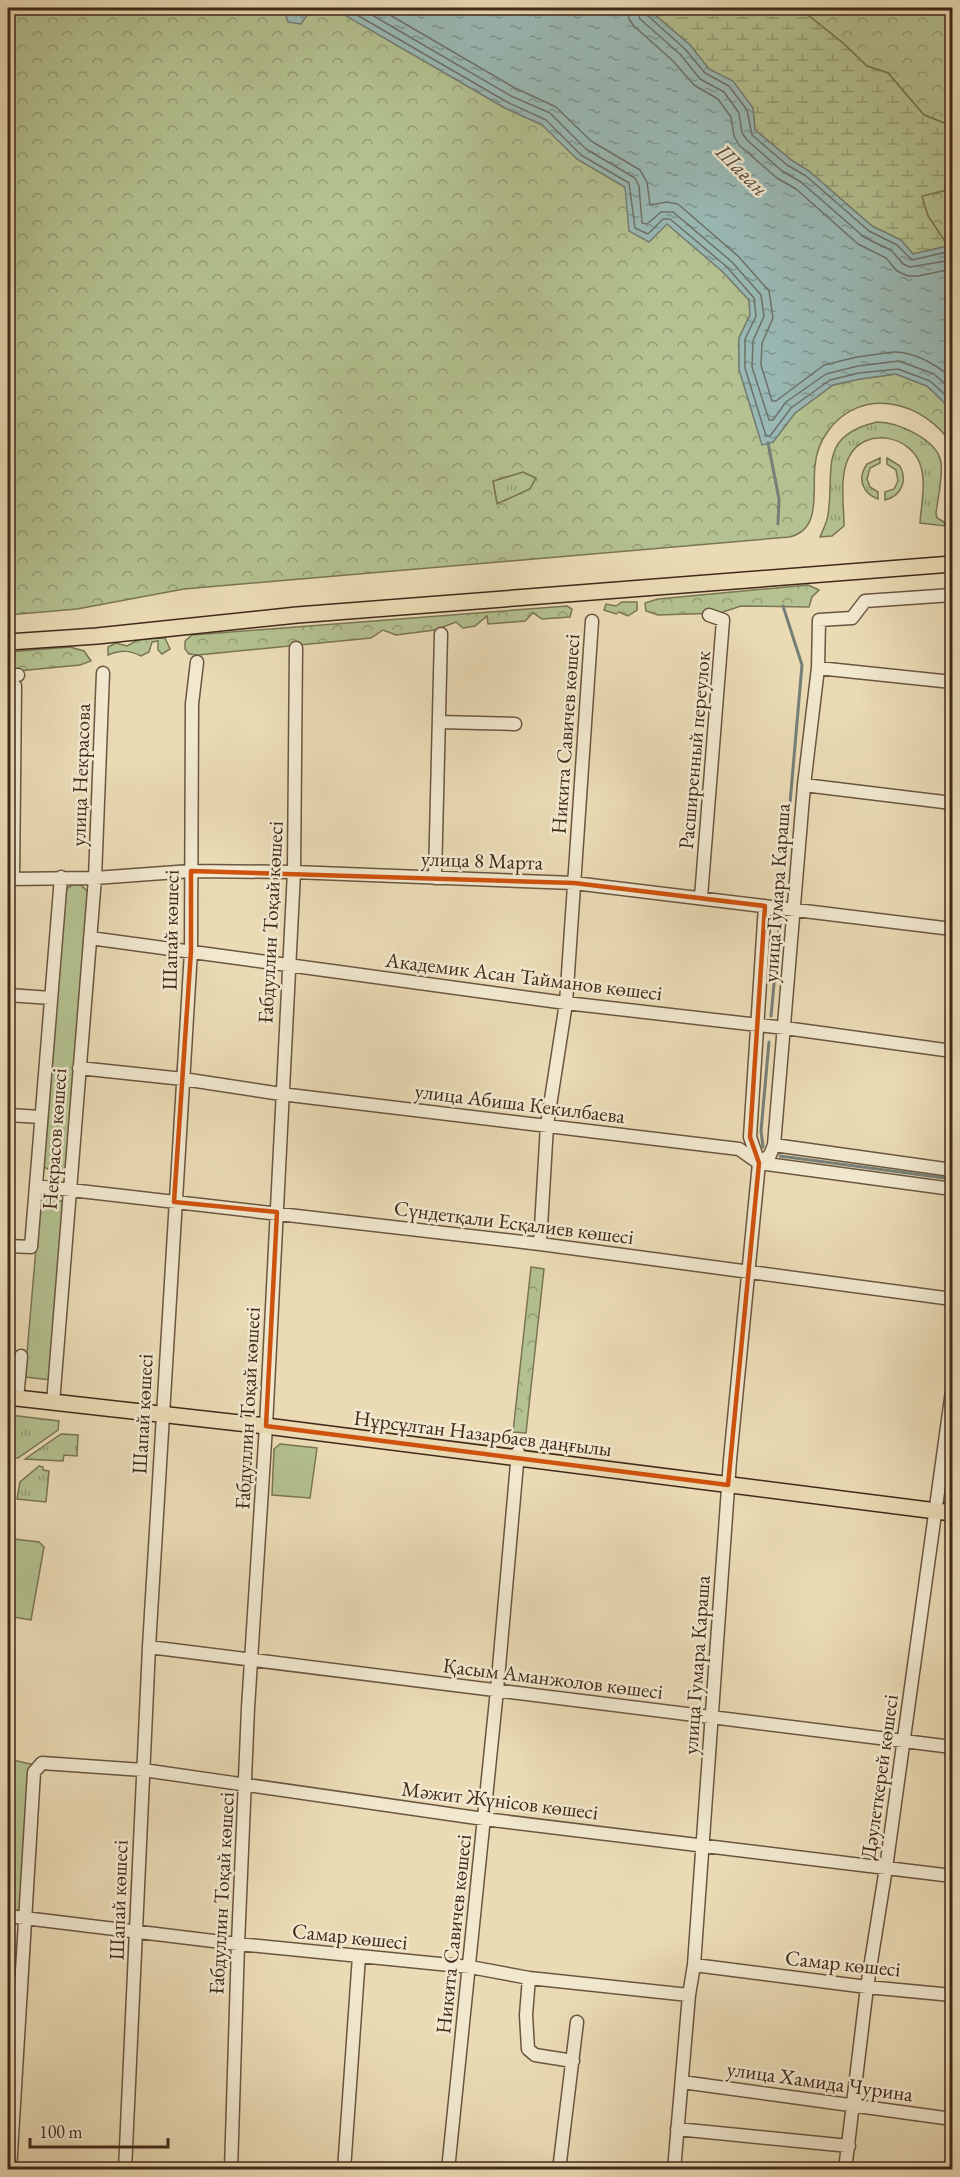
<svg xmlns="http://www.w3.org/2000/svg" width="960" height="2177" font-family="'EB Garamond',serif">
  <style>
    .grass { fill: url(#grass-tufts); stroke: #7a7554; stroke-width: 1.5 }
    .forest { fill: url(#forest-crowns); stroke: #7a7554; stroke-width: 1.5; fill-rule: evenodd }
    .wetland { fill: url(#wetland-marsh); stroke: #7a7554; stroke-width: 1.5 }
    .green { fill: #b4c190; stroke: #7a7554; stroke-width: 1.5 }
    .water { fill: url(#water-ripples); stroke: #767f77; stroke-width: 1.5 }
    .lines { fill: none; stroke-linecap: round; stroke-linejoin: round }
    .shore { stroke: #6d7167; stroke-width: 1.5 }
    .stream { stroke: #767f77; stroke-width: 3 }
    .minor-casing { stroke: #6a5640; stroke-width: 15 }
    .major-casing { stroke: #402919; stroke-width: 18 }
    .minor { stroke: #f1e8cf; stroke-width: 12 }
    .major { stroke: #eadbb5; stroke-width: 15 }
    .marked { fill: none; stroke: #cf520e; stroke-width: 4.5; stroke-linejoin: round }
    .labels { text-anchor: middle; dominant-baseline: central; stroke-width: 5; stroke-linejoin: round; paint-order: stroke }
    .street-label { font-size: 21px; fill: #402919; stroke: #f1e8cf }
    .water-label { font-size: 22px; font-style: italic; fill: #564d40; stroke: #f1e8cf }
  </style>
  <defs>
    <pattern id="grass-tufts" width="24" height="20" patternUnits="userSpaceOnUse" patternTransform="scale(1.5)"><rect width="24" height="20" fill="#b4c190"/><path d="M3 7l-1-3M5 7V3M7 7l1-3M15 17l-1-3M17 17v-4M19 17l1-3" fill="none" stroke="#949d75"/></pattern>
    <pattern id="forest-crowns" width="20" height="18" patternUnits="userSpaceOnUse" patternTransform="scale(1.5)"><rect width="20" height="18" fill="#b4c190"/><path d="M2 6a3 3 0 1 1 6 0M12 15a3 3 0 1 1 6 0" fill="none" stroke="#949d75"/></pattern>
    <pattern id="wetland-marsh" width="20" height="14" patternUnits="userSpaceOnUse" patternTransform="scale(1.5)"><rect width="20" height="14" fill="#b4c190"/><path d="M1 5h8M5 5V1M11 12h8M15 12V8" fill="none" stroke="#949d75"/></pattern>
    <pattern id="water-ripples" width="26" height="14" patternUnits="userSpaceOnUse" patternTransform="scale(1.5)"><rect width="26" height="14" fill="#9ab9b5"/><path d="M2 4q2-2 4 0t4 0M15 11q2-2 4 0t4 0" fill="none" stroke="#7f9692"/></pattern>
  </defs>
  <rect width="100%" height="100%" fill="#eadbb5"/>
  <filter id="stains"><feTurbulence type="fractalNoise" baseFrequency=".00333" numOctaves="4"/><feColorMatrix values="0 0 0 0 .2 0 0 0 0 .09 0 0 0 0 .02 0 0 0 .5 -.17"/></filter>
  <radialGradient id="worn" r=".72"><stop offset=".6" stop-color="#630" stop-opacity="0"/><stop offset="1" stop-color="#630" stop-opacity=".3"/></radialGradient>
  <path class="grass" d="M 877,422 C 897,422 937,439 941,462 C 943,477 938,497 936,513 L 937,518 L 944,522 L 945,526 L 920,523 C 921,506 926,484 921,467 C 913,436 865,425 849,457 C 839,476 844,505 844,526 L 832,536 L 820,537 C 823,530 827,522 828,515 C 835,470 817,436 877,422 Z
    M 880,458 L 880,463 L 870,468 L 867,479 L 870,487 L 878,492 L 878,499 C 862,493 857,478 867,464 Z
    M 887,458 L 900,466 C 908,481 901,496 885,500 L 885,492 L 894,489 L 898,481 L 896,470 L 887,464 Z
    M 523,472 L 536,478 L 530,489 L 497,504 L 493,481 Z
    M 10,1415 L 59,1421 L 58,1430 L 18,1458 L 8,1457 Z
    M 61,1434 L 78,1435 L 77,1456 L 64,1455 L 63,1461 L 25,1459 Z
    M 39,1466 L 43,1467 L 43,1470 L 49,1471 L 46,1502 L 17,1499 L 20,1482 Z"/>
  <path class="forest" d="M 8,8 L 286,8 L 285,12 L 300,24 L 312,8 L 336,9 L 505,108 L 543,125 L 577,159 L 625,187 L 723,272 L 749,300 L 750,315 L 739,338 L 739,369 L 758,432 L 773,442 L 795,413 L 833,385 L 860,379 L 896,374 L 927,386 L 952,410 L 952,445 C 925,401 861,385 828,431 C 820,442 816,453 815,466 C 812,491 822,530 789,537 L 184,589 L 77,609 L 8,615 ZM 523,472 L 536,478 L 530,489 L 497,504 L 493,481 Z
    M 799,8 L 952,8 L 952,126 L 924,115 L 888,73 L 867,66 L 843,43 Z
    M 952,189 L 952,248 L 948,246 L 928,216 L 921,196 Z
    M 808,585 L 819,590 L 812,597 L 809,607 L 741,606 L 720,613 L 658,615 L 646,611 L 645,603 L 658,599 Z
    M 622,602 L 637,602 L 637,610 L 628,616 L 619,612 L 616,614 L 604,610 L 606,604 L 616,606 Z
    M 567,606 L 572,609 L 570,617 L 542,619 L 533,613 L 525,621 L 488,624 L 487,616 L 475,626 L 463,628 L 456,622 L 435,630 L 396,635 L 383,630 L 371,638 L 198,655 L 189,654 L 185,649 L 185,641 L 192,635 Z
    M 165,638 L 170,649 L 162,654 L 158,650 L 158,641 L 152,642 L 149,652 L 141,656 C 129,650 121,650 108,655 L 108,647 L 116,643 L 127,646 L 140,639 Z
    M 70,647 L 84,651 L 91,661 L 80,665 L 8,672 L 8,652 Z
    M 531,1267 L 544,1269 L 526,1433 L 513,1432 Z"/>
  <path class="wetland" d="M 647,8 L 799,8 L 843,43 L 867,66 L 888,73 L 924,115 L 952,126 L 952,189 L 922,196 L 928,216 L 948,246 L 913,254 L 901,240 L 872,226 L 809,171 L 791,160 L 755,130 L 753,108 L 733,82 L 709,69 L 690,45 Z"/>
  <path class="green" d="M 78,882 L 90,894 L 66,1169 L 55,1173 L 44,1167 L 43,1157 L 64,890 Z
    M 53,1197 L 65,1203 L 51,1380 L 25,1377 L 40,1201 Z
    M 280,1444 L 317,1448 L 310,1498 L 272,1495 L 274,1449 Z
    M 14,1539 L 39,1542 L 44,1547 L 31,1620 L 8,1616 L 8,1573 Z
    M 8,1759 L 31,1764 L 21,1914 L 8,1913 Z"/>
  <path class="water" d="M 286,8 L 312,8 L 301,24 L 288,22 L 285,12 Z
    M 318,8 L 647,8 L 690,45 L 709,69 L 733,81 L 753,108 L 755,130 L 791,160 L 809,171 L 872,226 L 901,240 L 913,254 L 948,246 L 952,248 L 952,410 L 927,386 L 896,374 L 860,379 L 833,385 L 795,413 L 773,442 L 762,445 L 739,369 L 739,338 L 750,315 L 749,300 L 723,272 L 667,224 L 649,242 L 629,231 L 625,187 L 577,159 L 542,125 L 505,108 L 336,10 Z"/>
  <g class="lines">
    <path class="shore" d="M 345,8 L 507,102 L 546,120 L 581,155 L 629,183 L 635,228 L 648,234 L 663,219 L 670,219 L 727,267 L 754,298 L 756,316 L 745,339 L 745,368 L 766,436 L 770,436 L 791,408 L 830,380 L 859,373 L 898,369 L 930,381 L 952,401
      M 360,8 L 511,96 L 550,113 L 586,149 L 635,178 L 639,186 L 642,223 L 647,224 L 661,212 L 673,212 L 732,262 L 761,295 L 764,316 L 753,341 L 752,367 L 769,420 L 773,420 L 786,402 L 826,374 L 858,366 L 899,361 L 934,374 L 952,390
      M 378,8 L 515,88 L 556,107 L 591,141 L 640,170 L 647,182 L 650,205 L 667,202 L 678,204 L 738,256 L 769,291 L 773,318 L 762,343 L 761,365 L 772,401 L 776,401 L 824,365 L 857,357 L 893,352 C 913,351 937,365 952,378
      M 627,8 L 629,19 L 634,26 L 673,61 L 694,85 L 718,99 L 731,117 L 734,136 L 739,145 L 777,178 L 796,189 L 858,244 L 886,258 L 897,271 L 908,276 L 918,276 L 952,269
      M 636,8 L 640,19 L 680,54 L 700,79 L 724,92 L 739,113 L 742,133 L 747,140 L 782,171 L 801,182 L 864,237 L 892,251 L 903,264 L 910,267 L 952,260
      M 644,8 L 646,14 L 685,49 L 705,73 L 729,86 L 747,110 L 752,135 L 787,165 L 806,176 L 869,231 L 897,245 L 912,260 L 947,252 L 952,253"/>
    <path class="stream" d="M 768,443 L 779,499 L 778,524
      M 782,895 L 802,665 L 783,606
      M 771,1016 L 780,920
      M 763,1147 L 761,1131 L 769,1042
      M 780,1156 L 952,1179"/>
    <g class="minor-casing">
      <path id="minor" d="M 818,668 L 952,682
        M 8,676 L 18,675
        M 439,722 L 515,724
        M 804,785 L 952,803
        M 435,878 L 441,634
        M 8,879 L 95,878 L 191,871 L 294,872 L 574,883 L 952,929
        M 13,879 L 15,686
        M 701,897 L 723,620 L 709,615
        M 90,938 L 566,1003 L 785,1028 L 952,1051
        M 8,995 L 51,998
        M 79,1068 L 183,1079 L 281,1094 L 739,1149 L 759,1163 L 952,1189
        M 8,1115 L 41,1117
        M 774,1145 L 952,1170
        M 759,1163 L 770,1155 L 774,1145 L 804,785 L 818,668 L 819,620 L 852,618 L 865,601 L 952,595
        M 36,1186 L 540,1244 L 952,1299
        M 540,1244 L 547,1125 L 566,1003 L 592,621
        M 8,1246 L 31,1247 L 61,877
        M 17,1399 L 21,1356
        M 53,1403 L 95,878 L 103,673
        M 149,1647 L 952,1747
        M 8,1916 L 238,1944 L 470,1967 L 529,1978 L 689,1995
        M 694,1965 L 867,1987 L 952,1995
        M 529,1978 L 526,2015 L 528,2049 L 535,2055 L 573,2061
        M 682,2082 L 952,2119
        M 677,2129 L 849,2146
        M 10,2170 L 34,1772 L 42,1763 L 143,1770 L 484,1819 L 952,1876
        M 125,2170 L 149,1647 L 191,951 L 192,704 L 197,662
        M 231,2170 L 238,1944 L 248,1708 L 266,1426 L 294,872 L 296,648
        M 344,2170 L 359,1956
        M 448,2170 L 497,1690 L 518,1452
        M 559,2170 L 577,2022
        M 674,2170 L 689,1995 L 694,1965 L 730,1460 L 759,1163 L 750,1137 L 765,906
        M 845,2170 L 867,1987 L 886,1868 L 952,1391"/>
    </g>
    <g class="major-casing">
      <path id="major" d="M 8,642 L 97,636 L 297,615 L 952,564
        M 8,1397 L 266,1426 L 952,1513"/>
    </g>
    <use href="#minor" class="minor"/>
    <use href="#major" class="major"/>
  </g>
  <path class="marked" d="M 191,871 L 574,883 L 765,906 L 750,1137 L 759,1163 L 728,1485 L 266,1426 L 277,1212 L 174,1202 L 191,951 Z"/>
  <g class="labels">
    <g class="street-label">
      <text transform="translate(565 734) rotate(-86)">Никита Савичев көшесі</text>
      <text transform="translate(694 750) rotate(-85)">Расширенный переулок</text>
      <text transform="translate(80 775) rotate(-88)">улица Некрасова</text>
      <text transform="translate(482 860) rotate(2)">улица 8 Марта</text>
      <text transform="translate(776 893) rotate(-86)">улица Гумара Караша</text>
      <text transform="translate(270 922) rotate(-87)">Ғабдуллин Тоқай көшесі</text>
      <text transform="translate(170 930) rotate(-89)">Шапай көшесі</text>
      <text transform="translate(524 976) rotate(7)">Академик Асан Тайманов көшесі</text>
      <text transform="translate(520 1103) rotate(7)">улица Абиша Кекилбаева</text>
      <text transform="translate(54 1139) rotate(-86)">Некрасов көшесі</text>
      <text transform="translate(514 1222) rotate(7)">Сүндетқали Есқалиев көшесі</text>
      <text transform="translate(247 1408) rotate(-87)">Ғабдуллин Тоқай көшесі</text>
      <text transform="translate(142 1414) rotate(-87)">Шапай көшесі</text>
      <text transform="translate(483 1433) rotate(7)">Нұрсұлтан Назарбаев даңғылы</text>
      <text transform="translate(696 1665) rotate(-86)">улица Гумара Караша</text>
      <text transform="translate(553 1678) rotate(7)">Қасым Аманжолов көшесі</text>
      <text transform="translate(879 1777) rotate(-82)">Дәулеткерей көшесі</text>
      <text transform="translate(500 1800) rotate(7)">Мәжит Жүнісов көшесі</text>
      <text transform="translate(221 1893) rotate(-87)">Ғабдуллин Тоқай көшесі</text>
      <text transform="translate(118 1900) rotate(-88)">Шапай көшесі</text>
      <text transform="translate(453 1934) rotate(-84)">Никита Савичев көшесі</text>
      <text transform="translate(350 1936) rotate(6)">Самар көшесі</text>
      <text transform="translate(843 1963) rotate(6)">Самар көшесі</text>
      <text transform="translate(820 2081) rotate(8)">улица Хамида Чурина</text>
    </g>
    <g class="water-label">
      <text transform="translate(742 170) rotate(45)">Шаған</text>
    </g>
  </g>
  <rect width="960" height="2177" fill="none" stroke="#eadbb5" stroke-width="30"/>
  <rect x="9" y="9" width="942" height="2159" fill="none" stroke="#402919" stroke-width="3"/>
  <rect x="15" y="15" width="930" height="2147" fill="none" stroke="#402919" stroke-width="1.5"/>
  <path d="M30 2138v9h138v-9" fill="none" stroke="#402919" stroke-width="3"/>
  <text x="39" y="2138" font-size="18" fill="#402919" stroke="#f1e8cf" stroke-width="4.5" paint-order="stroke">100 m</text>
  <rect width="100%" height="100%" filter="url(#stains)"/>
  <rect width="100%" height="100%" fill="url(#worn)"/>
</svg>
